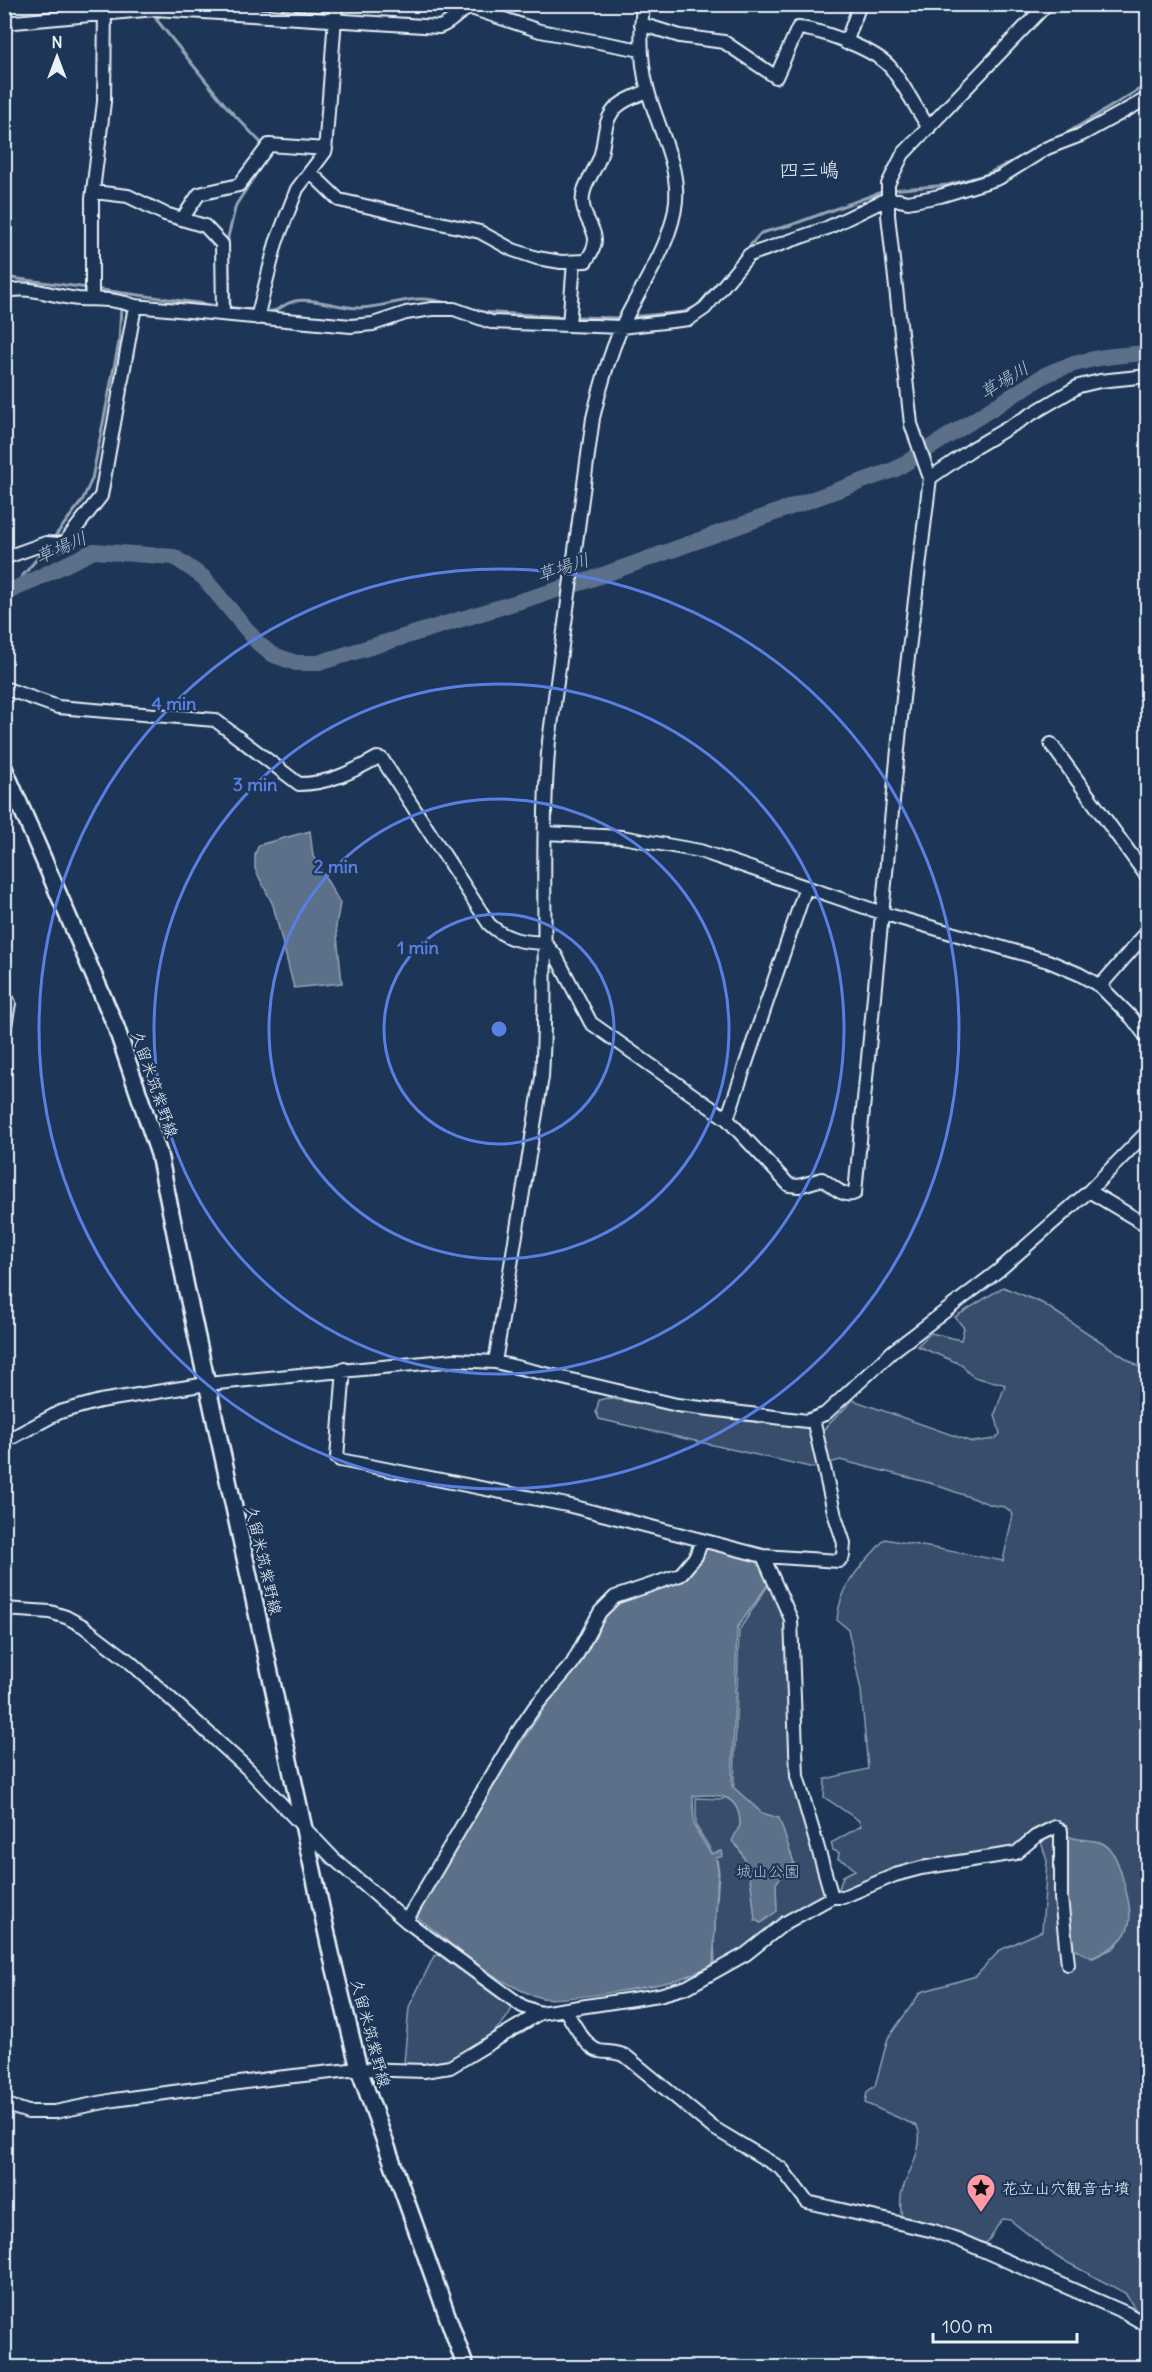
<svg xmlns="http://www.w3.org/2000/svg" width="1152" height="2372" font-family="Delius,'Klee One',sans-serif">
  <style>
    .green { fill: #374d6c; stroke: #909fb2; stroke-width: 1.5; fill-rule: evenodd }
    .water { fill: #5d7089; stroke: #95a4b5; stroke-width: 1.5 }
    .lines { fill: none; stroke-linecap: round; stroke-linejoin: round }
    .stream { stroke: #95a4b5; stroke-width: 3 }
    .river { stroke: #5d7089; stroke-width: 16 }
    .minor-casing { stroke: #e8f1f8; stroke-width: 16 }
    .major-casing { stroke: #e8f1f8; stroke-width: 20 }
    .minor { stroke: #1d3557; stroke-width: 12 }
    .major { stroke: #1d3557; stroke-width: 15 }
    .ring { fill: none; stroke: #5a7fe2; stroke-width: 3 }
    .labels { text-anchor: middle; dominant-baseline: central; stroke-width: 4.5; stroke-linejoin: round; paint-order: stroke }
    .street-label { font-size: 16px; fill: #e8f1f8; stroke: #1d3557 }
    .park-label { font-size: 16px; fill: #b3c0ce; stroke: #1d3557 }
    .poi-label { font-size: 16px; fill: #e8f1f8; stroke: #1d3557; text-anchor: start }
    .water-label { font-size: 18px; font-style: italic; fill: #b7c4d1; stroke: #1d3557 }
    .quarter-label { font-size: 20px; fill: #e8f1f8; stroke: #1d3557 }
    .centre { fill: #5a7fe2; stroke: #1d3557; stroke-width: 3 }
    .ring-label { font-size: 18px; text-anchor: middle; font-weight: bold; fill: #5a7fe2; stroke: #1d3557; stroke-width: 4.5; stroke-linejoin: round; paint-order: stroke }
  </style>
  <rect width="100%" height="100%" fill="#1d3557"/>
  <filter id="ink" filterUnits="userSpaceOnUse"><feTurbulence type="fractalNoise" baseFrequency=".0167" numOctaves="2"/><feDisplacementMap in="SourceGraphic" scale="12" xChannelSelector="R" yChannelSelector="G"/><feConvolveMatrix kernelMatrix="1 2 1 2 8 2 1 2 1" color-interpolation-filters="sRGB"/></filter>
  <g filter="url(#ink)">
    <path class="green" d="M 1003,1287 L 1042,1303 L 1147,1372 L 1147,2324 L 1142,2320 L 1125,2293 L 1057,2257 L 1010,2220 L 1003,2219 C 995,2226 994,2236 986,2243 L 979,2242 L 957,2231 L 902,2220 C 901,2211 899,2201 902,2191 C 908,2172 926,2145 917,2126 L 865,2103 L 867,2092 L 875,2086 L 888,2038 L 921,1992 L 976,1976 L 1000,1950 L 1042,1931 L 1047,1861 L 1038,1832 L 1014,1848 L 841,1893 L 839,1889 L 843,1876 L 855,1870 L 846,1862 L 838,1859 L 839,1853 L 833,1850 L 831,1843 L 861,1826 L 858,1820 L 824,1797 L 825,1779 L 868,1769 L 861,1690 L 848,1629 L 837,1620 C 840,1584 862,1565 885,1539 L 1003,1561 L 1013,1514 L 1005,1507 L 992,1505 L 930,1483 L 840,1460 L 814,1468 L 599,1419 L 596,1412 L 599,1400 L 607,1398 L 688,1412 L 824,1429 L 853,1400 L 972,1442 L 995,1439 L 1000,1434 L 995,1414 L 1005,1385 C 989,1378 971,1383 963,1365 L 917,1346 L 931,1333 L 961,1340 L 964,1328 L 955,1317 ZM 1065,1833 L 1070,1838 L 1123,1936 L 1114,1948 L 1093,1958 Z
      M 769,1584 L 786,1614 L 792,1731 L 827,1894 L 715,1967 L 714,1940 L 719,1873 L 717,1860 L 696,1826 L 696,1798 L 723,1799 L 734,1785 L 739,1630 Z
      M 439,1955 L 512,2008 C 503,2031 458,2061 433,2065 C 424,2066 413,2064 404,2063 L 409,2007 L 434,1956 Z"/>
    <path class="water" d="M 310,831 L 313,856 L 340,903 L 336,926 L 342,983 L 294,988 L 273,905 L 255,869 L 255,854 L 259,845 Z
      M 706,1545 L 758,1559 L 769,1583 L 737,1628 L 732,1786 L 762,1813 L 779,1818 L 794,1863 L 776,1883 L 777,1911 L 761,1923 L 755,1920 C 752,1895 752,1858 732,1841 L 740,1825 C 740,1794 718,1793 693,1796 L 694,1826 L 711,1854 L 722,1851 L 723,1856 L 716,1858 L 718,1870 L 713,1965 C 701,1970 690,1975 679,1979 C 658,1986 561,2002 542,1998 C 499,1987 449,1942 415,1915 C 470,1825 522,1734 586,1650 C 594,1639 597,1624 606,1614 C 639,1577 686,1605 706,1545 Z
      M 1064,1833 C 1076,1843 1091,1837 1104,1844 C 1114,1850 1119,1865 1122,1876 C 1134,1919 1138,1937 1092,1958 L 1070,1947 L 1063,1853 Z"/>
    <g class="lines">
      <path class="stream" d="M 162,14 L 156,19 L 226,106 L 265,147
        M 1062,136 L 1148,84
        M 890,190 L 948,185 L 985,175 L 1021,157
        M 4,280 L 11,278 L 88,288
        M 95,289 L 219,306
        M 225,307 L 255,310
        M 230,307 L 228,237 L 236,205 L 267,157
        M 261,311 C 283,313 278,305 295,301 C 311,297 341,308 359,308 C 395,307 411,291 450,304
        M 480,312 L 566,317
        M 572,317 L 623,318
        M 629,317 L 684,312 L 697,306 L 761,233 L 791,225 L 884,191
        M 52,540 L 82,501 L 92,479 L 119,342 L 121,307
        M 9,592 L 46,548"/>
      <path class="river" d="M 4,594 L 94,551 L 174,557 L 203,577 L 258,643 L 271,654 L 296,663 L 318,663 L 586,581 L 896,469 L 1045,375 C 1081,358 1109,356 1148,353"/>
      <g class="minor-casing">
        <path id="minor" d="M 4,23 L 155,9 L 439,27 C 453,23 457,11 471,8 L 540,31 L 641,50
          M 641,24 L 680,36 L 724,42 L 776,77 L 798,28 C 822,30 876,50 891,68 C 905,87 916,108 929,128
          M 846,43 L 860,4
          M 310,172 L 339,200 L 480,232 L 513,250 L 537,258 L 561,262 L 586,261 C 606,233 587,230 583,205 C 580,187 594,174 600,157 C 606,140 602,119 618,106 C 626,99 638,95 648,91
          M 94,192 L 128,196 L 165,214 L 205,226 L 222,244 L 223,314
          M 182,219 L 199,194 L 239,185 L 269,145 L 326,149
          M 4,292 C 28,284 54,297 79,299 C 101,300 113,298 135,306 L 351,326 L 373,324 L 406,313 L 432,309 L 454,309 L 491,322 L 621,327 L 689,319 L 705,308 L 749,255 L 827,228 L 889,198 L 908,202 L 940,196 L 999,178 L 1047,148 L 1081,135 L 1148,98
          M 92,298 L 92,199 L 104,102 L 105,4
          M 257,318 L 276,243 L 297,189 L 325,152 L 336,4
          M 569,325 L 574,262
          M 930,478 L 972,449 L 1079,386 L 1100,381 L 1148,376
          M 4,558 L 46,543 L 59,544 L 66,541 L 101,496 L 135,306
          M 4,688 L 58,707 L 215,720 L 299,784 C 328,784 352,772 377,758 L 382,759 L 489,924 C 506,940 522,942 545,943 L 556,956 L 591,1023 L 727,1119 L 789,1185 L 799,1186 L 822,1179 C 832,1185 844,1199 855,1193 L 858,1161 L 903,698 L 930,478 L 911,424 L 888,215 L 888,184 L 903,154 L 1047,4
          M 1051,744 L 1148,878
          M 546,833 L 622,837 L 700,851 L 882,913 L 1048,961 L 1079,974 L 1100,986 L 1132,1018 L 1148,1039
          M 1100,986 L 1148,931
          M 4,993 L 9,1003 L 4,1032
          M 727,1119 L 806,887
          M 1089,1191 L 1148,1226
          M 495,1362 L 542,1077 C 549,965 539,853 549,741 L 593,418 C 600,387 609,356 622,326 C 640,287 672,245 676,201 C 679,164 657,126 648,91 C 640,62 640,34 643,4
          M 344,1369 L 337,1458 L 340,1460 L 567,1505 L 763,1556 L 839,1561 L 843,1556 L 844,1543 L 835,1516 L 813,1419
          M 4,1442 L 60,1412 L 100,1401 L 207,1384 L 455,1360 L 495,1362 L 677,1405 L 807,1421 L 825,1414 L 893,1351 L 998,1271 L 1089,1191 L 1148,1131
          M 763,1556 L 791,1619 L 797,1776 L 832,1897
          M 4,1609 L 50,1612 L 66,1617 L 83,1626 L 129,1661 L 248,1769 L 333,1858 L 406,1921 L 522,2006 L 540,2013
          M 406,1921 L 515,1736 L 534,1708 L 572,1664 L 600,1612 L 615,1597 L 680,1575 L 696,1556 L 702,1540
          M 565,2010 C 573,2022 585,2047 599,2051 C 609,2053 617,2051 627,2057 L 712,2127 L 782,2169 L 807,2202 L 934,2231 L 959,2240 L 1126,2313 L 1148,2326
          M 4,2104 L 28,2112 L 55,2112 L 114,2100 L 276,2078 L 359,2069 L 424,2071 L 450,2067 L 540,2013 L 659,1995 L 687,1987 L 746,1954 L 785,1923 L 832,1897 L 843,1897 L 895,1875 L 921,1868 L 1016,1853 L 1035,1837 L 1055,1827 L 1061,1831 L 1061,1898 L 1068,1964"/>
      </g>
      <g class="major-casing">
        <path id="major" d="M 4,768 L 116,1027 L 159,1154 L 186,1287 L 331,1953 L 359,2069 L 466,2368"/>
      </g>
      <use href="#minor" class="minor"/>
      <use href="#major" class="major"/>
    </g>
  </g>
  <g class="ring">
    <circle cx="499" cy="1029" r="115"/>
    <circle cx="499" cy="1029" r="230"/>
    <circle cx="499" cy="1029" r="345"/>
    <circle cx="499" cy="1029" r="460"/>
  </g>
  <defs>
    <g id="sight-pin" transform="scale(1.5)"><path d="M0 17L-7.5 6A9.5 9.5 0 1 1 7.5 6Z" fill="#ff9aa2" stroke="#1d3557"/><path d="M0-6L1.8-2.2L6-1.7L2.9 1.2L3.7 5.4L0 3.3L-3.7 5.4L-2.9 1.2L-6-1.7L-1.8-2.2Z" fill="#111"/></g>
  </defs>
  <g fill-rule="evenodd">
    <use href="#sight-pin" x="981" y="2188"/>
  </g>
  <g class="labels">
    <g class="street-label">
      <text transform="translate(155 1084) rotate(71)">久留米筑紫野線</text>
      <text transform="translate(264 1560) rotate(77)">久留米筑紫野線</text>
      <text transform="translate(371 2033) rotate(75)">久留米筑紫野線</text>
    </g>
    <g class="park-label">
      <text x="768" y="1871">城山公園</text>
    </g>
    <g class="poi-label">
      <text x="1002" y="2188">花立山穴観音古墳</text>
    </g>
    <g class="water-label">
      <text transform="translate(1004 380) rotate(-31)">草場川</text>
      <text transform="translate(61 547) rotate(-23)">草場川</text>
      <text transform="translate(563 567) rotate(-18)">草場川</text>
    </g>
    <g class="quarter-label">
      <text x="809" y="169">四三嶋</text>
    </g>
  </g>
  <circle cx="499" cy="1029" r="9" class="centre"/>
  <g class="ring-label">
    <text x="174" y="710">4 min</text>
    <text x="255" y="791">3 min</text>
    <text x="336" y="873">2 min</text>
    <text x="418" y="954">1 min</text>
  </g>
  <rect width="1152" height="2372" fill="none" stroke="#1d3557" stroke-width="24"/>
  <rect x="12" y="12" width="1128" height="2348" fill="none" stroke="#e8f1f8" stroke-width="2" filter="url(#ink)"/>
  <g transform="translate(57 57)" stroke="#1d3557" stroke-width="4.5" paint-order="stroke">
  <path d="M0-4.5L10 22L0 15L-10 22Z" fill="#e8f1f8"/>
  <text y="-9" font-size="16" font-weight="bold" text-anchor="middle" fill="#e8f1f8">N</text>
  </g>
  <path d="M933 2333v9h144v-9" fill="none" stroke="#e8f1f8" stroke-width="3"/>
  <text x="942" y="2333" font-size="18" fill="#e8f1f8" stroke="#1d3557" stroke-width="4.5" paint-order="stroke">100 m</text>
</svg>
